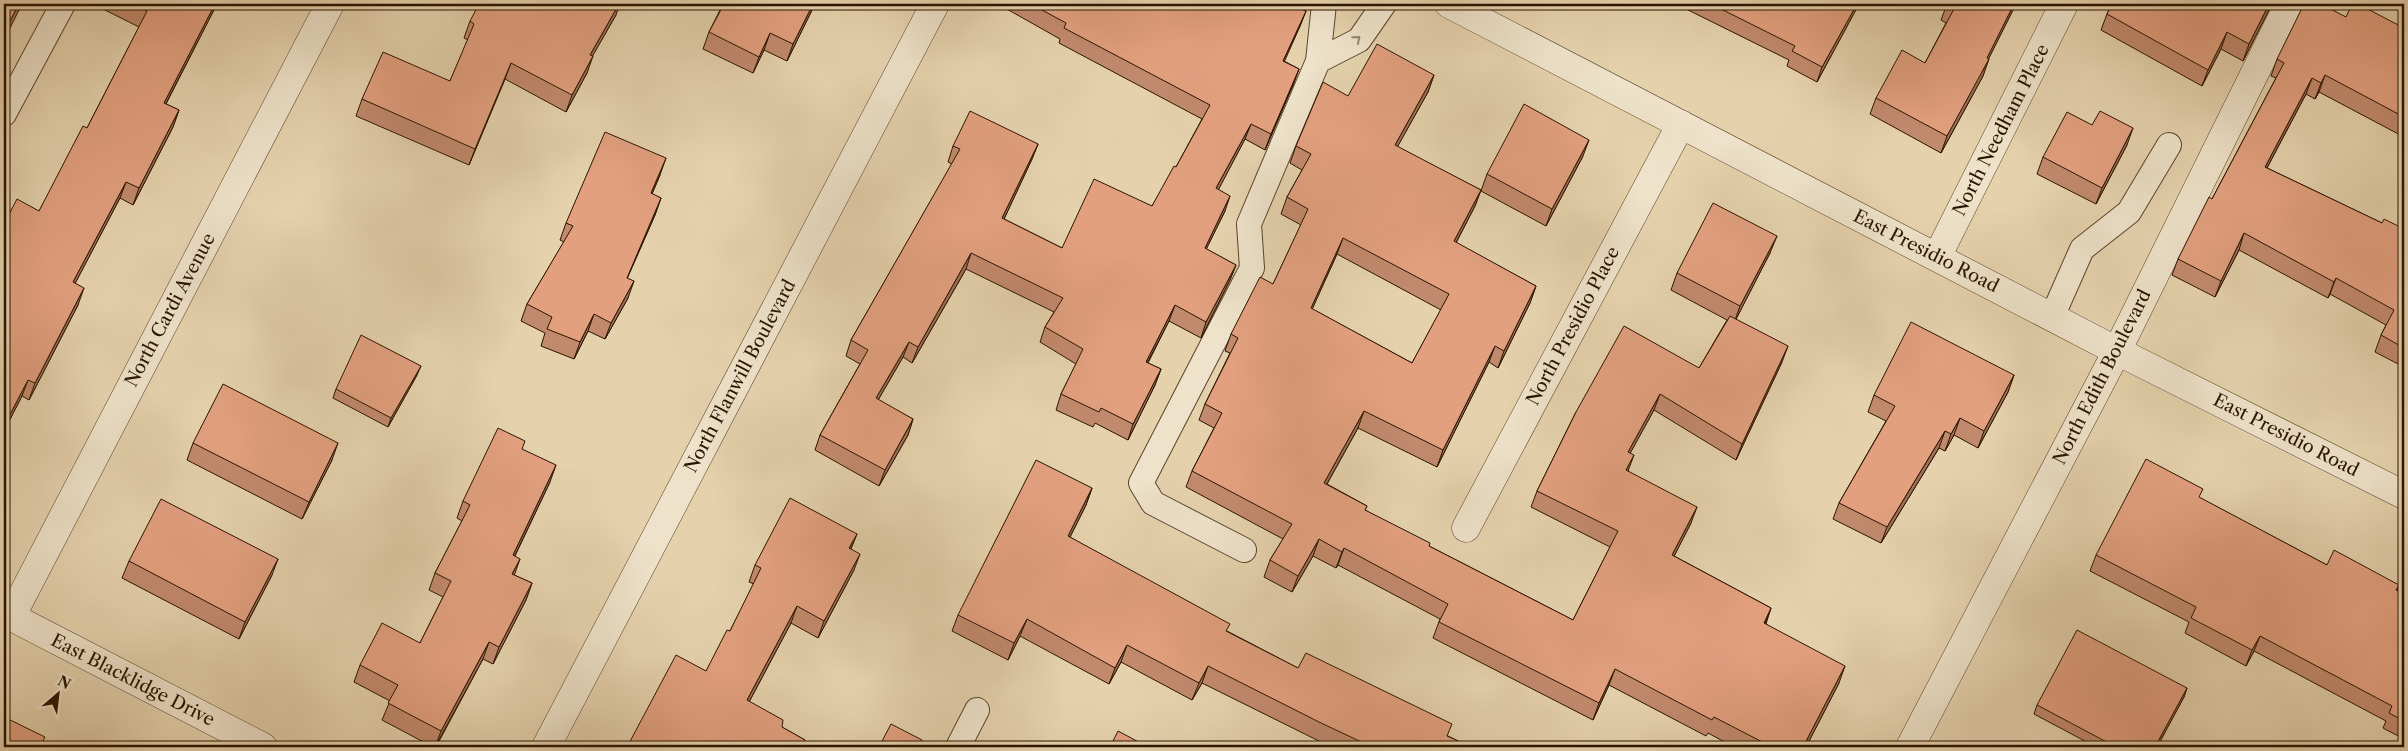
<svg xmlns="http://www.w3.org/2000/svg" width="2408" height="751" font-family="'Libre Caslon Text',serif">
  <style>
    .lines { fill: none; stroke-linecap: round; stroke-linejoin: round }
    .service-casing { stroke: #5a442b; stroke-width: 26 }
    .minor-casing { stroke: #5a442b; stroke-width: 29 }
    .service { stroke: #eee2ca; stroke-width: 24 }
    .minor { stroke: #eee2ca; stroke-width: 28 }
    .wall { fill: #c28a6d; stroke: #2b1400; fill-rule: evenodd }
    .shaded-wall { fill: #9e7059; stroke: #2b1400 }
    .building { fill: #e2a07f; stroke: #2b1400; fill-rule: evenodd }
    .oneway { stroke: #96856f }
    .labels { text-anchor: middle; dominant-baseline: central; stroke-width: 4.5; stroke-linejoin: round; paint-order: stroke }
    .street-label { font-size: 18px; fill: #2b1400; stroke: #eee2ca }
  </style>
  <rect width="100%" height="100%" fill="#e5d2ad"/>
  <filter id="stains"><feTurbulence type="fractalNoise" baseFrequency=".004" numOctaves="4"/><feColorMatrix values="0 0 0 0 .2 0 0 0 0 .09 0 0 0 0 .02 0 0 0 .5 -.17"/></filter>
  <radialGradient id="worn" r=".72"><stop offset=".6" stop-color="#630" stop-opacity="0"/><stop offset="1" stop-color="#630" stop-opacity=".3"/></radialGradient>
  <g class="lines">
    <g class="service-casing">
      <path id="service" d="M 1318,61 L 1359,40 L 1384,4
        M 4,114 L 63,4
        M 2052,317 L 2082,249 L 2129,212 L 2169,145
        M 1244,550 L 1153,503 L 1141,483 L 1252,268 L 1249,224 L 1318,61 L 1324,4
        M 958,747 L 977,710"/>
    </g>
    <g class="minor-casing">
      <path id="minor" d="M 1449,4 L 2117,351 L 2404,495
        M 1937,257 L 2064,4
        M 1466,528 L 1681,124
        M 4,613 L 263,747
        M 11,617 L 330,4
        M 546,747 L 935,4
        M 1910,747 L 2117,351 L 2289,4"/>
    </g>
    <use href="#service" class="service"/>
    <use href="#minor" class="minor"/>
  </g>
  <path class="wall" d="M 93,4 L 217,4 L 166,104 L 179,110 L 173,127 L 133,205 L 120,198 L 75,283 L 78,305 L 29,400 L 22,396 L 4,431 L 4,224 L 39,211 L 87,128 L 139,27 Z
    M 717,4 L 815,4 L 787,61 L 764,50 L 753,73 L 703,49 L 709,32 L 721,8 L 716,5 Z
    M 1006,4 L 1290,4 L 1306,11 L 1300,26 L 1284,61 L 1299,69 L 1293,85 L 1265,150 L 1245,139 L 1218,189 L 1225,211 L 1206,249 L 1236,265 L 1230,280 L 1201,338 L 1169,321 L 1148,363 L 1161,369 L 1155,385 L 1128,440 L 1095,423 L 1093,427 L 1056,410 L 1061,394 L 1076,364 L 1040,342 L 1045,327 L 1054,312 L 966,269 L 912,363 L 903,357 L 878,400 L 913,419 L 908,435 L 879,486 L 815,450 L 820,435 L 860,364 L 846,356 L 851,340 L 952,164 L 948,162 L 953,146 L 1038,144 L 1032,159 L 1004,219 L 1062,248 L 1152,206 L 1176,167 L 1202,119 L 1059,43 L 1060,39 L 1005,8 Z
    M 1676,4 L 1859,4 L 1817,82 L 1787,66 L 1789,60 Z
    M 1947,4 L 2016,4 L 1988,59 L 1983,76 L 1941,153 L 1870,114 L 1876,98 L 1925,63 L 1946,23 L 1941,20 Z
    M 2112,4 L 2272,4 L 2243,61 L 2221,49 L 2202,86 L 2101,30 L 2107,14 Z
    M 541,10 L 616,15 L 592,56 L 587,73 L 566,112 L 505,79 L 469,165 L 356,116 L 362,99 L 450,81 L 468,40 L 464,38 L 470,21 Z
    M 2402,48 L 2404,49 L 2404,137 L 2319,92 L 2315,99 L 2306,94 L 2267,168 L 2382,223 L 2404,229 L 2404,367 L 2375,352 L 2381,335 L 2386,325 L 2330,294 L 2328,298 L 2239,250 L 2215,297 L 2172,275 L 2178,259 L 2212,199 L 2276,78 L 2271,76 L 2277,59 Z
    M 1434,75 L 1428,92 L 1397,147 L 1481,190 L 1475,206 L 1456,243 L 1536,286 L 1530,303 L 1498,368 L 1489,362 L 1437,467 L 1358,428 L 1327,484 L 1367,506 L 1365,510 L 1429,546 L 1573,620 L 1610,547 L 1531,507 L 1537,491 L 1576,412 L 1699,368 L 1727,320 L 1671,290 L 1677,273 L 1770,253 L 1736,319 L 1782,362 L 1736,460 L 1654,410 L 1630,453 L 1628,471 L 1691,523 L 1674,556 L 1771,608 L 1766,624 L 1839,683 L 1806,747 L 1734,747 L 1708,733 L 1706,736 L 1609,685 L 1593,720 L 1433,638 L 1440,619 L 1338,565 L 1336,568 L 1313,556 L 1292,592 L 1264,577 L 1270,560 L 1283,539 L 1186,487 L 1192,471 L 1214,428 L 1199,420 L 1205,404 L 1230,353 L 1225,351 L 1231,334 L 1273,284 L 1301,225 L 1281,214 L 1287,197 L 1302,170 L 1290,163 L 1296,146 L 1348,96 ZM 1337,254 L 1441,310 L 1412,363 L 1312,309 Z
    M 2092,125 L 2127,145 L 2096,204 L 2037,174 L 2043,157 Z
    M 1583,156 L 1546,226 L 1481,191 L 1487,174 Z
    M 660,175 L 652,194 L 661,198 L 655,215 L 627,278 L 628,298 L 605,339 L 588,331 L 574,359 L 541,346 L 545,333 L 521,321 L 527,304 L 564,242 L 560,240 L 566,223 Z
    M 417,375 L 388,427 L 333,398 L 336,389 Z
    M 2014,375 L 2008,392 L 1978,448 L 1954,435 L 1945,451 L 1939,448 L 1881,543 L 1833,519 L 1839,503 L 1886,421 L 1868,412 L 1874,395 Z
    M 193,443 L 332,460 L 302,519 L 187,460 Z
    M 522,449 L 550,482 L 515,556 L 514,575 L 532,583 L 526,600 L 493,664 L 483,659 L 436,747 L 433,747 L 382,720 L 390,701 L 354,682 L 360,665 L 420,643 L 443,597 L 429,590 L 435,573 L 462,521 L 457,518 L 463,501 Z
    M 1092,488 L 1086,505 L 1070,537 L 1227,631 L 1298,668 L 1448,736 L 1470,747 L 1331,747 L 1202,683 L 1192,700 L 1121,662 L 1109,684 L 1020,636 L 1008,660 L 952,631 L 958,615 Z
    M 2200,498 L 2327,565 L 2399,585 L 2397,590 L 2404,594 L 2404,739 L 2383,728 L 2386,721 L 2254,651 L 2246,666 L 2185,633 L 2189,622 L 2090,571 L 2096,555 Z
    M 857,534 L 851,549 L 854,570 L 818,638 L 791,623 L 749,702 L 782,727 L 805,740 L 802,747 L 627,747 L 706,671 L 730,631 L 754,584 L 749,582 L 755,565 Z
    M 129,561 L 272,575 L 239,639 L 122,578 Z
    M 2187,688 L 2184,697 L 2157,747 L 2096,747 L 2034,714 L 2037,705 Z"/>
  <path class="shaded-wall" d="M 19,4 L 22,4 L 4,40 L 4,34 L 5,30 Z
    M 215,4 L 217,4 L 158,119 L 164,103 Z
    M 619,4 L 620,4 L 616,15 L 584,71 L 590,55 Z
    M 813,4 L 815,4 L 814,6 L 787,61 L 793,44 Z
    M 1857,4 L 1859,4 L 1817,82 L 1822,67 Z
    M 2014,4 L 2016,4 L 1982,72 L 1989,59 L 1983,76 L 1941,153 L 1947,136 Z
    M 2269,4 L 2272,4 L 2243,61 L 2249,44 Z
    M 1306,11 L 1300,26 L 1278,76 L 1283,61 Z
    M 2227,32 L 2221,49 L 2202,86 L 2208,70 Z
    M 770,33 L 764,50 L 753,73 L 759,57 Z
    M 2404,39 L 2404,42 L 2403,47 L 2394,63 L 2400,47 Z
    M 593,56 L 587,73 L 566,112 L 572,95 Z
    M 511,63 L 505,79 L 469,165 L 475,149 Z
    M 1299,69 L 1293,85 L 1265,150 L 1271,134 Z
    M 1434,75 L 1428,92 L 1389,162 L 1395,145 Z
    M 2325,75 L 2319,92 L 2315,99 L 2321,83 Z
    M 2312,78 L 2306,94 L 2259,183 L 2265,167 Z
    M 179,110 L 173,127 L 133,205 L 139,188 Z
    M 1251,124 L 1245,139 L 1211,204 L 1216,188 Z
    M 2133,128 L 2127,145 L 2096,204 L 2102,188 Z
    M 1589,140 L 1583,156 L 1546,226 L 1552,209 Z
    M 1038,144 L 1032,159 L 997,234 L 1002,218 Z
    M 666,158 L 660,175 L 645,210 L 651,193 Z
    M 126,182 L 120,198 L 67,299 L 73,282 Z
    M 1481,190 L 1475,206 L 1448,258 L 1454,241 Z
    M 1230,196 L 1225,211 L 1199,264 L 1205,248 Z
    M 661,198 L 655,215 L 620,295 L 627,278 Z
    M 2244,233 L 2239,250 L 2215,297 L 2221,281 Z
    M 1777,236 L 1770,253 L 1734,323 L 1740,306 Z
    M 1343,238 L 1337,254 L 1305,325 L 1311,308 Z
    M 971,253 L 966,269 L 912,363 L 918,347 Z
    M 1236,265 L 1230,280 L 1201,338 L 1206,322 Z
    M 2336,278 L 2330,294 L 2328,298 L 2334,282 Z
    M 634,281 L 628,298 L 605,339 L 611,323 Z
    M 1536,286 L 1530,303 L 1498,368 L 1504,351 Z
    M 84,288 L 78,305 L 29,400 L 35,383 Z
    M 1175,305 L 1169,321 L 1140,377 L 1146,362 Z
    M 594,314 L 588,331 L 574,359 L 580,342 Z
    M 909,342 L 903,357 L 870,414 L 876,398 Z
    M 1495,346 L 1489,362 L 1437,467 L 1443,450 Z
    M 1788,346 L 1782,362 L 1736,460 L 1742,444 Z
    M 421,366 L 417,375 L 388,427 L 391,418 Z
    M 1161,369 L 1155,385 L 1128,440 L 1133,424 Z
    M 2014,375 L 2008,392 L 1978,448 L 1984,431 Z
    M 28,380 L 22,396 L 4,431 L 4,426 Z
    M 1660,394 L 1654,410 L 1622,468 L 1628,452 Z
    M 1364,411 L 1358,428 L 1318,500 L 1324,483 Z
    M 1960,418 L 1954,435 L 1945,451 L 1951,434 Z
    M 913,419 L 908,435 L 879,486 L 885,470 Z
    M 1945,431 L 1939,448 L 1881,543 L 1887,527 Z
    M 338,443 L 332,460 L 302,519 L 309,502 Z
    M 1634,455 L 1628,471 L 1626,470 Z
    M 556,465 L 550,482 L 507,572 L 513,555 Z
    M 1092,488 L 1086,505 L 1062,553 L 1068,536 Z
    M 1697,507 L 1691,523 L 1666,572 L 1672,555 Z
    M 857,534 L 850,550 L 849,548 Z
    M 1319,539 L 1313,556 L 1292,592 L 1298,576 Z
    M 1344,548 L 1338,565 L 1336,568 L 1342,552 Z
    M 860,554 L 854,570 L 818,638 L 824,621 Z
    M 278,559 L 272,575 L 239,639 L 245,622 Z
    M 520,559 L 514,576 L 512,574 Z
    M 532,583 L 526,600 L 493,664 L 499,647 Z
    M 797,606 L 791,623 L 741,717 L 747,700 Z
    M 1771,608 L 1765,624 L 1764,623 Z
    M 1027,619 L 1020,636 L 1008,660 L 1014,643 Z
    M 2260,636 L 2254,651 L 2246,666 L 2252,650 Z
    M 489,642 L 483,659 L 435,747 L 441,731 Z
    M 1127,645 L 1121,662 L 1109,684 L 1115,668 Z
    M 1208,666 L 1202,683 L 1192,700 L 1199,683 Z
    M 1845,666 L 1839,683 L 1806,747 L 1803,747 Z
    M 1615,669 L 1609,685 L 1593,720 L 1599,703 Z
    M 2187,688 L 2184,697 L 2157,747 L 2155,747 Z"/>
  <path class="building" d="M 4,4 L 19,4 L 5,30 L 4,29 Z
    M 132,4 L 215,4 L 164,103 L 179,110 L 139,188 L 126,182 L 73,282 L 84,288 L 35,383 L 28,380 L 4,426 L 4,224 L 17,199 L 39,211 L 83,126 L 87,128 L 147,11 Z
    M 479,4 L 528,4 L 541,10 L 544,4 L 619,4 L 590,55 L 593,56 L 572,95 L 511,63 L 475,149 L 362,99 L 383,52 L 450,81 L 474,24 L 470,21 Z
    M 724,4 L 813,4 L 793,44 L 770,33 L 759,57 L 709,32 Z
    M 1031,4 L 1290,4 L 1306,11 L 1283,61 L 1299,69 L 1271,134 L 1251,124 L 1216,188 L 1230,196 L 1205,248 L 1236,265 L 1206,322 L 1175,305 L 1146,362 L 1161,369 L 1133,424 L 1101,408 L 1099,412 L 1061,394 L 1083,349 L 1045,327 L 1063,298 L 971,253 L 918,347 L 909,342 L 876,398 L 913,419 L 885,470 L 820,435 L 868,350 L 851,340 L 960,149 L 953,146 L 970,111 L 1038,144 L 1002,218 L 1062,248 L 1094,179 L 1152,206 L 1174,166 L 1176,167 L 1210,105 L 1064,28 L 1066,23 Z
    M 1711,4 L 1857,4 L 1822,67 L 1792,51 L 1795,46 Z
    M 1948,4 L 2014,4 L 1987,58 L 1989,59 L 1947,136 L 1876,98 L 1902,50 L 1925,63 L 1955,7 Z
    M 2112,4 L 2269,4 L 2249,44 L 2227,32 L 2208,70 L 2107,14 Z
    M 2304,4 L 2321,4 L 2346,17 L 2352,4 L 2358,4 L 2404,28 L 2404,39 L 2400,47 L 2404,49 L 2404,117 L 2325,75 L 2321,83 L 2312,78 L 2265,167 L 2382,223 L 2384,219 L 2404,229 L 2404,348 L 2381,335 L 2394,310 L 2336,278 L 2334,282 L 2244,233 L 2221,281 L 2178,259 L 2209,197 L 2212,199 L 2284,63 L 2277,59 Z
    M 1377,44 L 1434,75 L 1395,145 L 1481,190 L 1454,241 L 1536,286 L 1504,351 L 1495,346 L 1443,450 L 1364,411 L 1324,483 L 1367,506 L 1365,510 L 1430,543 L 1429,546 L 1573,620 L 1618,531 L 1537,491 L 1576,412 L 1624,326 L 1699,368 L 1730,316 L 1788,346 L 1742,444 L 1660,394 L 1628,452 L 1634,455 L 1626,470 L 1697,507 L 1672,555 L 1771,608 L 1764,623 L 1845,666 L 1803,747 L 1772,747 L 1714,717 L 1712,720 L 1615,669 L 1599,703 L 1439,622 L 1448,604 L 1344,548 L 1342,552 L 1319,539 L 1298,576 L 1270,560 L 1292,524 L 1192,471 L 1222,413 L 1205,404 L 1238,338 L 1231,334 L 1260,277 L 1273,284 L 1308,209 L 1287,197 L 1311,154 L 1296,146 L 1323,82 L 1348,96 ZM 1343,238 L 1449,294 L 1412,363 L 1311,308 Z
    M 1524,104 L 1589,140 L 1552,209 L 1487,174 Z
    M 2100,111 L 2133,128 L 2102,188 L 2043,157 L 2067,112 L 2092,125 Z
    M 605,132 L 666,158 L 651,193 L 661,198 L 627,278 L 634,281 L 611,323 L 594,314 L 580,342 L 547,329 L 552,317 L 527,304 L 573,226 L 566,223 Z
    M 1713,203 L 1777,236 L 1740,306 L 1677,273 Z
    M 1911,322 L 2014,375 L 1984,431 L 1960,418 L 1951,434 L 1945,431 L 1887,527 L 1839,503 L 1895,406 L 1874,395 Z
    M 361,335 L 421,366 L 391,418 L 336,389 Z
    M 223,384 L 338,443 L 309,502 L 193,443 Z
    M 498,428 L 525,441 L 522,449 L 556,465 L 513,555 L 520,559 L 512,574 L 532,583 L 499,647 L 489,642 L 441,731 L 388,703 L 398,685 L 360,665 L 382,623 L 420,643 L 451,581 L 435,573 L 470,505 L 463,501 Z
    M 2146,459 L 2203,489 L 2199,497 L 2327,565 L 2334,550 L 2399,585 L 2396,590 L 2404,594 L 2404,721 L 2389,713 L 2392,706 L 2260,636 L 2252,650 L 2191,618 L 2196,607 L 2096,555 Z
    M 1036,460 L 1092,488 L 1068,536 L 1230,624 L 1226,631 L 1298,668 L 1306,653 L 1452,724 L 1447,736 L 1470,746 L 1470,747 L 1372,747 L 1319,722 L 1208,666 L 1199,683 L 1127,645 L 1115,668 L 1027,619 L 1014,643 L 958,615 Z
    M 790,498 L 857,534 L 849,548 L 860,554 L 824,621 L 797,606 L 747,700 L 783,720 L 782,727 L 805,740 L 801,747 L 627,747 L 676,655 L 706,671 L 727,630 L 730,631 L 761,568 L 755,565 Z
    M 161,499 L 278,559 L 245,622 L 129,561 Z
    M 2077,630 L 2187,688 L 2155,747 L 2116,747 L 2037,705 Z
    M 4,717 L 45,737 L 40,747 L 4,747 Z
    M 891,724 L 922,740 L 918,747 L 879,747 Z
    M 1118,731 L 1148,747 L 1110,747 Z"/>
  <defs><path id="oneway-chevron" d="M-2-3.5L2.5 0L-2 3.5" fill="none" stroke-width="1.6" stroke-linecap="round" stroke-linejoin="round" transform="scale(1.25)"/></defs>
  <use class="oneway" href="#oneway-chevron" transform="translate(1357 39) rotate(-40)"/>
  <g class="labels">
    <g class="street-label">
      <text transform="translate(2001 130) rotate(-63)">North Needham Place</text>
      <text transform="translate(1926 251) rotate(27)">East Presidio Road</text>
      <text transform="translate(170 310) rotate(-62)">North Cardi Avenue</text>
      <text transform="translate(1573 326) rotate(-62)">North Presidio Place</text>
      <text transform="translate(740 376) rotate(-62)">North Flanwill Boulevard</text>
      <text transform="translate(2102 377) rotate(-63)">North Edith Boulevard</text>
      <text transform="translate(2286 435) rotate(27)">East Presidio Road</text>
      <text transform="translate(133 680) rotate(27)">East Blacklidge Drive</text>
    </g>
  </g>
  <rect width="2408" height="751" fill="none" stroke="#e5d2ad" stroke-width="20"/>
  <rect x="5" y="5" width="2398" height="741" fill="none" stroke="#2b1400" stroke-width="2.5"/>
  <rect x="10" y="10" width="2388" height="731" fill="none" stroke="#2b1400"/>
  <g transform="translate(58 694) rotate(28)" stroke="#eee2ca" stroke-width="4" paint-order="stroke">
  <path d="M0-4L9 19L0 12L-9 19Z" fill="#2b1400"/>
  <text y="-8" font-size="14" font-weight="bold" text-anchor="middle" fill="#2b1400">N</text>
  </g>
  <rect width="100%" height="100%" filter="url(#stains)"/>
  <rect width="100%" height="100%" fill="url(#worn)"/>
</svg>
